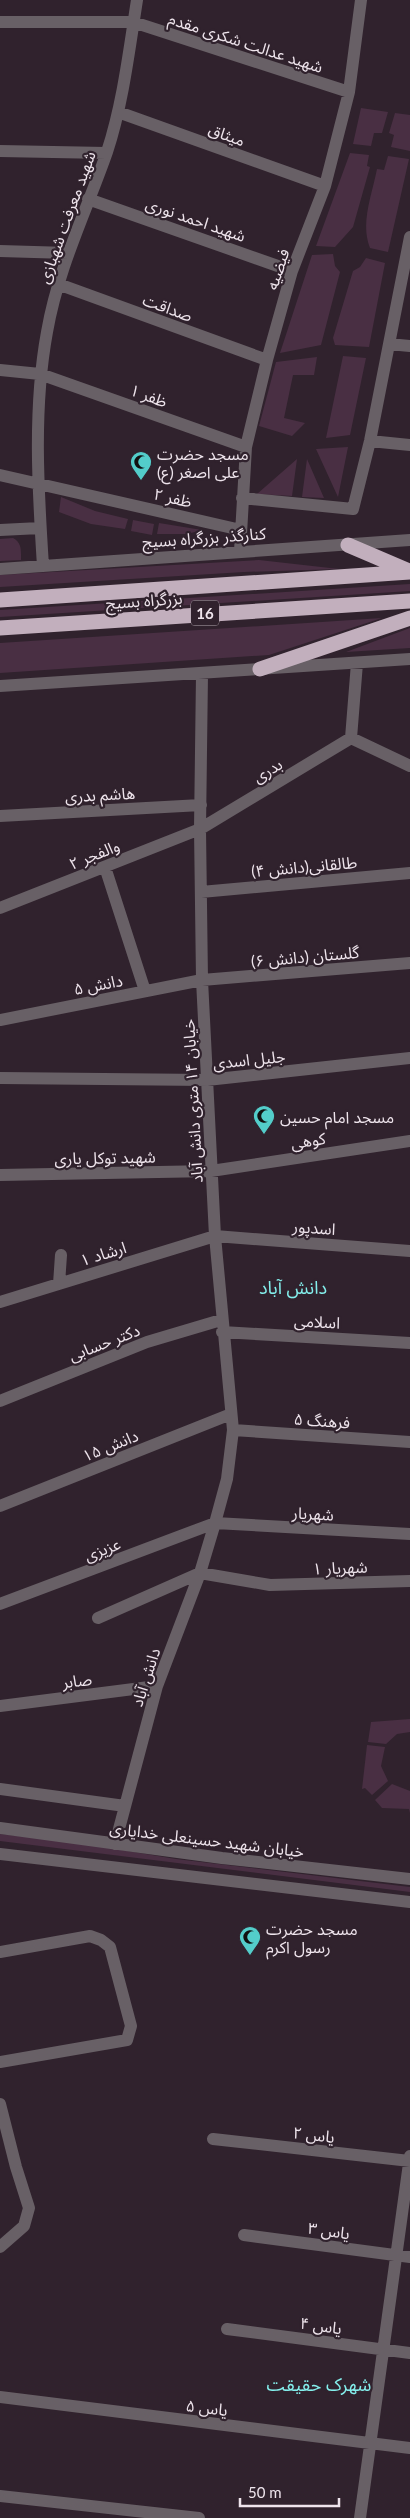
<svg xmlns="http://www.w3.org/2000/svg" width="410" height="2518" font-family="Lato,'Noto Sans Arabic',sans-serif">
  <style>
    .green { fill: #492f43 }
    .lines { fill: none; stroke-linecap: round; stroke-linejoin: round }
    .minor { stroke: #686066; stroke-width: 12 }
    .highway { stroke: #c2afbd; stroke-width: 15 }
    .labels { text-anchor: middle; dominant-baseline: central; stroke-width: 4.5; stroke-linejoin: round; paint-order: stroke }
    .shield { fill: #30222d; stroke: #b5aab3; stroke-width: 1 }
    .shield-label { font-size: 15px; font-weight: bold; fill: #eee4ec }
    .street-label { font-size: 16px; fill: #eee4ec; stroke: #30222d }
    .poi-label { font-size: 16px; fill: #eee4ec; stroke: #30222d; text-anchor: start }
    .neighbourhood-label { font-size: 18px; fill: #84efec; stroke: #30222d }
  </style>
  <rect width="100%" height="100%" fill="#30222d"/>
  <path class="green" d="M 361,108 L 388,112 L 382,133 L 374,133 L 371,146 L 353,144 Z
    M 395,113 L 410,115 L 410,151 L 391,147 L 394,135 L 389,133 Z
    M 350,153 L 369,155 L 367,166 L 370,167 L 353,227 L 335,247 L 316,246 Z
    M 388,156 L 409,159 L 388,252 L 370,248 C 360,223 372,195 377,169 L 384,170 Z
    M 333,254 L 335,266 L 340,272 L 321,345 L 280,353 L 312,255 Z
    M 366,258 L 385,263 L 369,347 L 335,345 L 333,338 L 353,271 L 360,267 Z
    M 343,356 L 366,358 L 350,435 L 326,438 Z
    M 317,357 L 314,375 L 293,375 L 284,418 L 305,423 L 292,436 L 259,426 L 276,362 Z
    M 348,447 L 338,497 L 316,449 Z
    M 297,459 L 292,496 L 257,494 Z
    M 307,459 L 324,498 L 302,497 Z
    M 61,497 L 95,511 L 128,519 L 125,529 L 91,524 L 59,512 Z
    M 133,520 L 154,524 L 152,535 L 131,531 Z
    M 159,523 L 202,530 L 187,534 L 157,534 Z
    M 13,538 C 22,543 21,550 21,560 L 0,561 L 0,539 Z
    M 259,560 L 339,569 L 244,572 L 0,587 L 0,575 Z
    M 410,584 L 410,591 L 0,617 L 0,610 Z
    M 382,618 L 269,655 L 0,673 L 0,643 Z
    M 410,628 L 410,648 L 346,652 Z
    M 410,1719 L 410,1732 L 397,1734 L 386,1744 L 368,1742 L 371,1722 Z
    M 367,1745 L 385,1747 L 381,1766 L 388,1781 L 372,1795 L 365,1788 L 362,1789 Z
    M 392,1784 L 410,1791 L 410,1813 L 409,1809 L 382,1808 L 375,1800 Z
    M 0,1834 L 73,1842 L 176,1859 L 410,1887 L 410,1892 L 0,1841 Z"/>
  <g class="lines">
    <path class="minor" d="M 0,22 L 133,22 L 349,92
      M 118,112 L 325,186
      M 0,151 L 106,153
      M 88,199 L 292,271
      M 0,251 L 68,253
      M 58,284 L 267,360
      M 389,344 L 410,346
      M 0,370 L 40,374 L 246,447
      M 370,441 L 410,445
      M 0,475 L 241,530
      M 242,498 L 353,509 L 370,441 L 410,237
      M 0,530 L 40,528
      M 240,551 L 246,447 L 267,360 L 292,271 L 325,186 L 349,92 L 361,0
      M 43,566 C 38,489 33,408 47,332 C 58,268 86,212 107,152 C 123,103 129,51 137,0
      M 0,569 L 410,540
      M 0,686 L 410,659
      M 351,738 L 357,663
      M 351,738 L 410,766
      M 0,816 L 201,805
      M 105,867 L 145,991
      M 201,892 L 410,873
      M 0,908 L 200,829 L 351,738
      M 0,1020 L 202,980 L 410,963
      M 0,1078 L 207,1080 L 410,1058
      M 0,1175 L 211,1171 L 410,1141
      M 59,1284 L 61,1255
      M 0,1302 L 215,1236 L 410,1251
      M 222,1332 L 410,1343
      M 0,1401 L 147,1342 L 221,1320
      M 233,1430 L 410,1442
      M 0,1506 L 231,1414
      M 0,1604 L 215,1523 L 410,1534
      M 98,1618 L 200,1573 L 270,1585 L 410,1581
      M 0,1706 L 157,1686
      M 0,1789 L 125,1806
      M 0,1828 L 222,1858 L 410,1879
      M 115,1844 L 157,1686 L 200,1573 L 215,1523 L 227,1479 L 233,1430 L 215,1236 L 202,980 L 200,829 L 202,674
      M 0,1854 L 410,1902
      M 0,1952 L 90,1936 L 101,1940 L 110,1947 L 131,2026 L 127,2040 L 0,2062
      M 0,2104 L 16,2167 L 29,2208 L 24,2226 L 0,2247
      M 213,2139 L 410,2161
      M 244,2235 L 410,2257
      M 227,2329 L 410,2353
      M 0,2397 L 410,2448
      M 0,2496 L 199,2518
      M 360,2518 L 410,2156"/>
    <path class="highway" d="M 348,545 L 409,571
      M 0,600 L 410,572
      M 0,628 L 410,601
      M 260,669 L 410,618"/>
  </g>
  <defs>
    <g id="mosque-pin" transform="scale(1.125)"><path d="M0 17L-7.5 6A9.5 9.5 0 1 1 7.5 6Z" fill="#53cdca" stroke="#30222d"/><path d="M3.5-4.9A6 6 0 1 0 3.5 4.9A5 5 0 1 1 3.5-4.9Z" fill="#111"/></g>
  </defs>
  <g fill-rule="evenodd">
    <use href="#mosque-pin" x="141" y="462"/>
    <use href="#mosque-pin" x="264" y="1116"/>
    <use href="#mosque-pin" x="250" y="1937"/>
  </g>
  <g class="labels">
    <rect class="shield" x="191" y="600.5" width="28" height="25" rx="4"/>
    <g class="shield-label">
      <text x="205" y="613">16</text>
    </g>
    <g class="street-label">
      <text transform="translate(246 42) rotate(18)">شهید عدالت شکری مقدم</text>
      <text transform="translate(227 134) rotate(20)">میثاق</text>
      <text transform="translate(66 217) rotate(-70)">شهید معرفت شهبازی</text>
      <text transform="translate(196 219) rotate(19)">شهید احمد نوری</text>
      <text transform="translate(277 269) rotate(-72)">فیضیه</text>
      <text transform="translate(168 307) rotate(20)">صداقت</text>
      <text transform="translate(149 395) rotate(20)">ظفر ۱</text>
      <text transform="translate(173 497) rotate(13)">ظفر ۲</text>
      <text transform="translate(204 537) rotate(-4)">کنارگذر بزرگراه بسیج</text>
      <text transform="translate(144 600) rotate(-4)">بزرگراه بسیج</text>
      <text transform="translate(267 770) rotate(-31)">بدری</text>
      <text transform="translate(100 794) rotate(-3)">هاشم بدری</text>
      <text transform="translate(94 854) rotate(-22)">والفجر ۲</text>
      <text transform="translate(304 866) rotate(-5)">طالقانی(دانش ۴)</text>
      <text transform="translate(305 956) rotate(-5)">گلستان (دانش ۶)</text>
      <text transform="translate(98 984) rotate(-11)">دانش ۵</text>
      <text transform="translate(249 1059) rotate(-6)">جلیل اسدی</text>
      <text transform="translate(192 1101) rotate(-93)">خیابان ۱۴ متری دانش آباد</text>
      <text transform="translate(308 1140) rotate(-9)">کوهی</text>
      <text transform="translate(105 1157) rotate(-1)">شهید توکل یاری</text>
      <text transform="translate(314 1227) rotate(4)">اسدپور</text>
      <text transform="translate(103 1253) rotate(-17)">ارشاد ۱</text>
      <text transform="translate(317 1321) rotate(3)">اسلامی</text>
      <text transform="translate(104 1342) rotate(-21)">دکتر حسابی</text>
      <text transform="translate(322 1420) rotate(4)">فرهنگ ۵</text>
      <text transform="translate(110 1445) rotate(-22)">دانش ۱۵</text>
      <text transform="translate(313 1513) rotate(3)">شهریار</text>
      <text transform="translate(102 1549) rotate(-21)">عزیزی</text>
      <text transform="translate(340 1567) rotate(-2)">شهریار ۱</text>
      <text transform="translate(145 1677) rotate(-72)">دانش آباد</text>
      <text transform="translate(77 1680) rotate(-7)">صابر</text>
      <text transform="translate(207 1839) rotate(7)">خیابان شهید حسینعلی خدایاری</text>
      <text transform="translate(314 2134) rotate(7)">یاس ۲</text>
      <text transform="translate(329 2230) rotate(8)">یاس ۳</text>
      <text transform="translate(321 2325) rotate(8)">یاس ۴</text>
      <text transform="translate(207 2407) rotate(7)">یاس ۵</text>
    </g>
    <g class="poi-label">
      <text x="157" y="453">مسجد حضرت<tspan x="157" dy="18">علی اصغر (ع)</tspan></text>
      <text x="280" y="1116">مسجد امام حسین</text>
      <text x="266" y="1928">مسجد حضرت<tspan x="266" dy="18">رسول اکرم</tspan></text>
    </g>
    <g class="neighbourhood-label">
      <text x="293" y="1287">دانش آباد</text>
      <text x="319" y="2384">شهرک حقیقت</text>
    </g>
  </g>
  <path d="M240 2498v8h99v-8" fill="none" stroke="#eee4ec" stroke-width="2.5"/>
  <text x="248" y="2498" font-size="15" fill="#eee4ec" stroke="#30222d" stroke-width="4" paint-order="stroke">50 m</text>
</svg>
